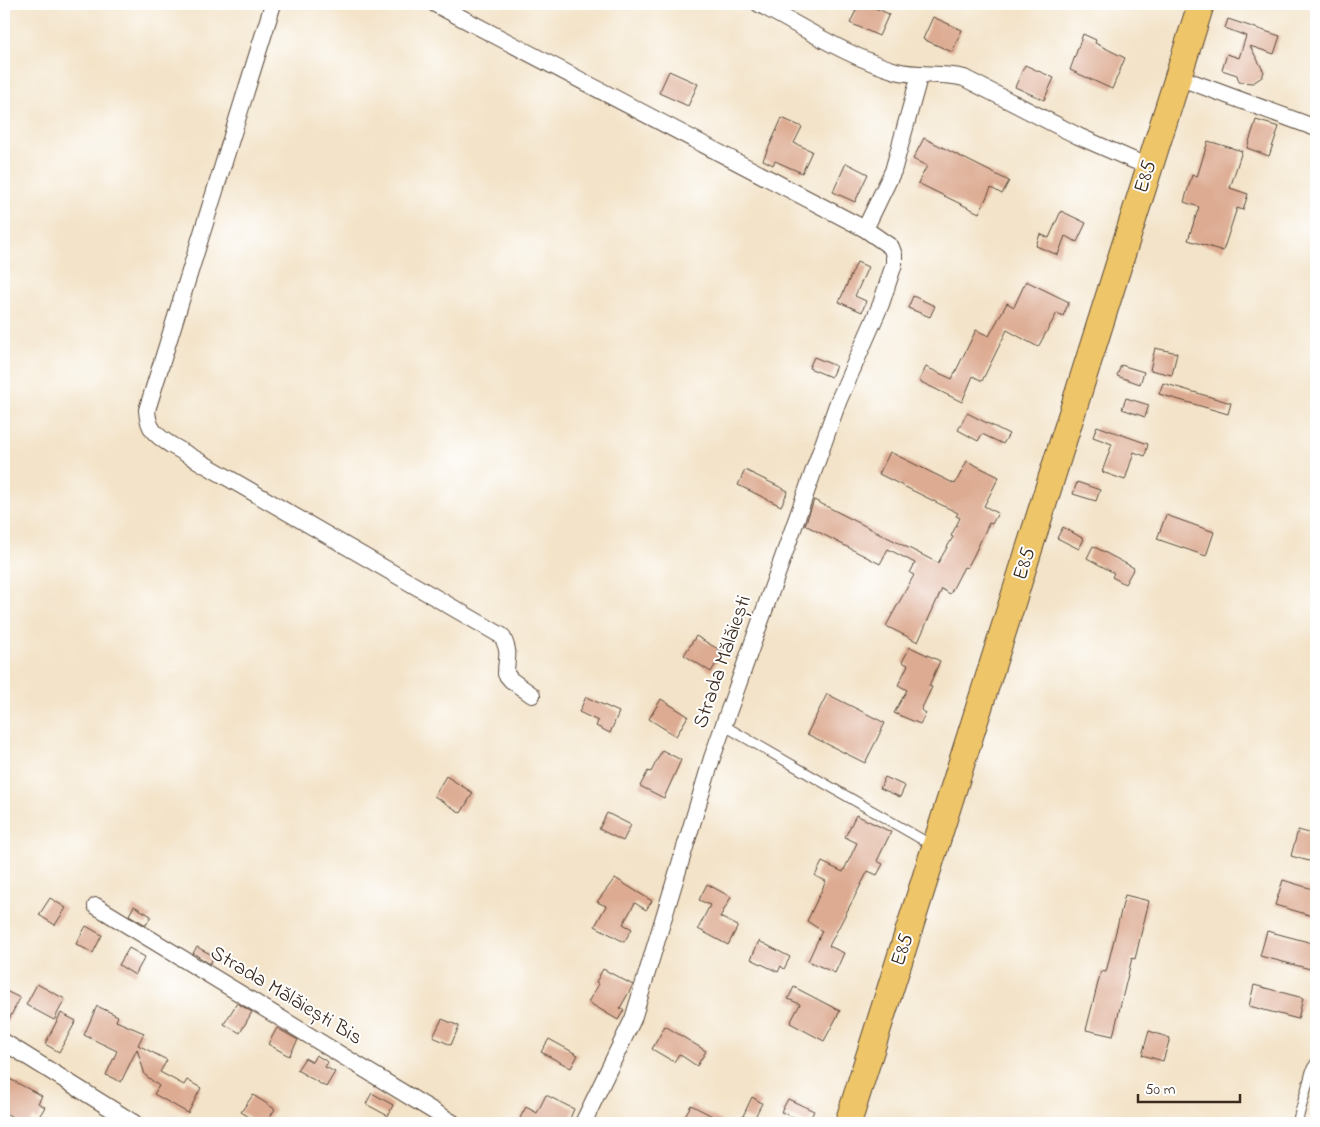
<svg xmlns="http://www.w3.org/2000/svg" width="1320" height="1127" font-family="'Indie Flower',sans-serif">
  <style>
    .building { fill: #ddab92 }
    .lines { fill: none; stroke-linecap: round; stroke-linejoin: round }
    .lane-casing { stroke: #574638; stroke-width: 11 }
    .street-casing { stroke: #574638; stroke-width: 18 }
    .primary-casing { stroke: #574638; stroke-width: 28 }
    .lane { stroke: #fff; stroke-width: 9 }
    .street { stroke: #fff; stroke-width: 16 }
    .primary { stroke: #eec569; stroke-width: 26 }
    .labels { text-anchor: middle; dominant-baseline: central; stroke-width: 4; stroke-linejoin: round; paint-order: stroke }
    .street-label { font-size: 21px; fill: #3b2a1e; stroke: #fff }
  </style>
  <rect width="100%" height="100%" fill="#fff"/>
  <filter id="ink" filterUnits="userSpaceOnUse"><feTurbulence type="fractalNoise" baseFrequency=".02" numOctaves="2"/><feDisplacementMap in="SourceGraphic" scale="10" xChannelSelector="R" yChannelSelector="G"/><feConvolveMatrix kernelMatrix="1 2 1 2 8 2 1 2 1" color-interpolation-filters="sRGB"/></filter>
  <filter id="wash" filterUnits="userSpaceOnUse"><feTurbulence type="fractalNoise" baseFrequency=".0096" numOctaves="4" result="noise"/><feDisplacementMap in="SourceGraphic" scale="20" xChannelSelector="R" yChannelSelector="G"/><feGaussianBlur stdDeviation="1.12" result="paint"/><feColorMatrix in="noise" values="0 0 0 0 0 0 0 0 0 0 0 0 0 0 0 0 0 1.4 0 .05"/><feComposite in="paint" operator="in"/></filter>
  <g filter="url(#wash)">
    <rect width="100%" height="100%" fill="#f3e3c8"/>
    <g id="blocks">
      <path class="building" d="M 859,4 L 866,4 L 889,14 L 879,36 L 850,23 Z
        M 933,17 L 962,30 L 952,52 L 923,39 Z
        M 1228,19 L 1280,36 L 1274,54 L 1250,46 L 1264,72 L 1262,77 L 1253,83 L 1239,82 L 1237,75 L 1222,70 L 1227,54 L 1239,58 L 1246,36 L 1225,28 Z
        M 1083,34 L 1096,40 L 1095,43 L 1125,58 L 1112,89 L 1070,70 Z
        M 1025,65 L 1054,78 L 1044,100 L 1015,87 Z
        M 669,71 L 698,84 L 688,106 L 659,93 Z
        M 782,118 L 802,127 L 794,143 L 812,151 L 802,173 L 775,161 L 773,165 L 763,160 Z
        M 1256,120 L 1279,127 L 1269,156 L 1247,148 Z
        M 924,138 L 1009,181 L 1002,194 L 991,188 L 979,213 L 918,183 L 927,166 L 913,159 Z
        M 1208,141 L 1242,151 L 1230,188 L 1248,194 L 1243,210 L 1237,208 L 1223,251 L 1188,240 L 1199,207 L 1184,202 L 1192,175 L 1197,177 Z
        M 846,163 L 868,174 L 855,202 L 833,192 Z
        M 1061,211 L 1086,223 L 1077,242 L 1065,236 L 1058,255 L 1036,246 L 1040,234 L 1049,238 Z
        M 857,262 L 868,267 L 855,296 L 866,301 L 862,312 L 839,302 Z
        M 1026,281 L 1069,302 L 1063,316 L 1057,313 L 1038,347 L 1007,330 L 982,381 L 973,376 L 962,402 L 919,381 L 926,367 L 952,379 L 976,330 L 989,336 L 1007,303 L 1014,307 Z
        M 913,296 L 935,306 L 930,317 L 908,308 Z
        M 1155,348 L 1177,353 L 1172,375 L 1150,370 Z
        M 814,357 L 836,366 L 831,377 L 809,368 Z
        M 1121,365 L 1144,372 L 1140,384 L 1117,376 Z
        M 1163,383 L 1231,403 L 1228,414 L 1159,394 Z
        M 1126,398 L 1149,405 L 1145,417 L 1122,409 Z
        M 967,413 L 1009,434 L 1003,444 L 982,434 L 978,441 L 958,430 Z
        M 1097,426 L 1148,444 L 1145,456 L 1134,452 L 1125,480 L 1102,472 L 1112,444 L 1093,437 Z
        M 890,452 L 955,484 L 967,461 L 999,477 L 984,506 L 998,513 L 992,524 L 989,523 L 973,557 L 967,568 L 964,567 L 950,594 L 942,589 L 918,642 L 886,626 L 914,575 L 910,573 L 915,563 L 888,549 L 880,564 L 805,525 L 814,500 L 938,563 L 953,537 L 951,536 L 960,518 L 956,516 L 958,513 L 879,474 Z
        M 745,470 L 788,491 L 781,506 L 738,485 Z
        M 1077,482 L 1100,490 L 1096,501 L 1073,494 Z
        M 1166,515 L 1214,532 L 1206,556 L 1157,539 Z
        M 1063,527 L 1084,539 L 1079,549 L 1057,538 Z
        M 1093,546 L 1134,568 L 1125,584 L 1112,577 L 1114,573 L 1087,558 Z
        M 696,636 L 723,652 L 711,672 L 684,655 Z
        M 910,647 L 940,661 L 929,686 L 932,687 L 921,710 L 926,713 L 920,724 L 894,713 L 907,690 L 898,685 L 908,665 L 902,662 Z
        M 827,694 L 885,723 L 865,763 L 807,734 Z
        M 586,697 L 619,712 L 610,733 L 596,726 L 598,721 L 579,712 Z
        M 661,699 L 688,716 L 676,736 L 649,719 Z
        M 662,750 L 681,760 L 664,798 L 640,786 L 648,771 L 651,772 Z
        M 446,776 L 473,793 L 461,813 L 434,796 Z
        M 885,777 L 905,786 L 900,797 L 880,788 Z
        M 607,813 L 631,825 L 623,841 L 599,829 Z
        M 856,815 L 891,832 L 877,861 L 883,864 L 877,875 L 868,871 L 829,946 L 844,953 L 835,973 L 808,961 L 822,931 L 807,921 L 826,881 L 815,876 L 822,862 L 843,872 L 857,843 L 845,837 Z
        M 1298,830 L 1316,835 L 1316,863 L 1291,856 Z
        M 615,878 L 652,901 L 646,910 L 635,903 L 623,924 L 632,929 L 624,942 L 595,926 L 606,906 L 597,902 Z
        M 1283,880 L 1316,890 L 1316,917 L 1275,905 Z
        M 707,884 L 731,897 L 720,917 L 738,926 L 728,945 L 698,929 L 710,905 L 699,900 Z
        M 1125,895 L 1149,901 L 1135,959 L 1132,958 L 1113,1036 L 1086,1030 L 1101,971 L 1106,972 Z
        M 50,898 L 66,908 L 55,925 L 39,915 Z
        M 134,906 L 151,916 L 146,925 L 129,915 Z
        M 86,926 L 102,935 L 93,953 L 76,944 Z
        M 1267,931 L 1316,944 L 1314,970 L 1260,956 Z
        M 759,941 L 790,957 L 784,969 L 781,966 L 778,972 L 751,959 Z
        M 197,947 L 214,956 L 210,964 L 193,953 Z
        M 129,948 L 145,957 L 135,975 L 119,965 Z
        M 603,969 L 633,985 L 620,1008 L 624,1010 L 618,1020 L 588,1002 L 599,984 L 596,982 Z
        M 37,984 L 65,999 L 54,1020 L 26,1005 Z
        M 1254,985 L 1303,998 L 1298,1019 L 1249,1006 Z
        M 794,987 L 840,1011 L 824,1041 L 790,1023 L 800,1004 L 788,999 Z
        M 4,990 L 20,998 L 4,1029 Z
        M 237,1003 L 252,1012 L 240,1033 L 224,1024 Z
        M 97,1006 L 118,1016 L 116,1021 L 144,1033 L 138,1045 L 167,1060 L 160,1072 L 184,1085 L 187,1080 L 201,1088 L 188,1113 L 154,1094 L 159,1086 L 145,1075 L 137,1049 L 121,1082 L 106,1075 L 117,1051 L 84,1035 Z
        M 61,1013 L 76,1021 L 59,1052 L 45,1044 Z
        M 442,1019 L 459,1026 L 451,1045 L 433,1037 Z
        M 665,1026 L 706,1051 L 697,1066 L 679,1054 L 674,1062 L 652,1049 Z
        M 277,1028 L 298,1040 L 289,1056 L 268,1044 Z
        M 1149,1031 L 1170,1038 L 1163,1061 L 1142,1055 Z
        M 549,1039 L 578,1055 L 571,1068 L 541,1052 Z
        M 316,1055 L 328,1062 L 325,1067 L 335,1072 L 326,1087 L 297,1070 L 305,1058 L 312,1062 Z
        M 4,1076 L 42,1096 L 38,1103 L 45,1107 L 37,1120 L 33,1117 L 29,1123 L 22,1123 L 4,1112 Z
        M 372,1093 L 393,1105 L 388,1116 L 366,1104 Z
        M 253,1095 L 275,1109 L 266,1123 L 259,1123 L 241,1112 Z
        M 546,1095 L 574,1109 L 568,1123 L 530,1123 L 520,1118 L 526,1107 L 537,1113 Z
        M 752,1097 L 762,1103 L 753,1121 L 743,1116 Z
        M 788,1099 L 814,1111 L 808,1123 L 781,1112 Z
        M 691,1105 L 726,1123 L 681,1123 Z"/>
    </g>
  </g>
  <g filter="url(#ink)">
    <use href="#blocks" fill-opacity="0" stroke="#574638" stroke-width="1"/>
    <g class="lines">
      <g class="lane-casing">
        <path id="lane" d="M 723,725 L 923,840
          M 1297,1123 L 1312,1068 L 1316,1062"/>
      </g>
      <g class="street-casing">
        <path id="street" d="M 273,4 L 147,410 C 148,429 155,435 171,445 L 502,636 C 511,655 506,655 506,674 L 511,680 L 532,695
          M 435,4 L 865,229 L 891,247 L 894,255 L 894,264 L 881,304 L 838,402 L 712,758 L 633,1019 L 583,1123
          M 759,4 C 803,27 848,57 896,71 C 918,77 942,72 964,78 L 1078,136 L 1135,161
          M 1178,77 L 1316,128
          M 865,229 L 893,171 L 920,74
          M 96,906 L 453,1123
          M 4,1042 L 134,1123"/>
      </g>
      <g class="primary-casing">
        <path id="primary" d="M 848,1123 L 1201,4"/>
      </g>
      <use href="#lane" class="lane"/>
      <use href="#street" class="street"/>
      <use href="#primary" class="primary"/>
    </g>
  </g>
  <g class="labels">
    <g class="street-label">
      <text transform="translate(1146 177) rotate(-73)">E85</text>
      <text transform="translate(1025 564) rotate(-73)">E85</text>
      <text transform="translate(723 662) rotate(-71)">Strada Mălăiești</text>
      <text transform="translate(903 950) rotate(-72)">E85</text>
      <text transform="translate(286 996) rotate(31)">Strada Mălăiești Bis</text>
    </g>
  </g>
  <rect width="1320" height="1127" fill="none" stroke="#fff" stroke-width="20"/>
  <path d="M1138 1094v8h102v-8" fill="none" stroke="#3b2a1e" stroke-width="2.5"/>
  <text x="1145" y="1094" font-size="15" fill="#3b2a1e" stroke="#ffffff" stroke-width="4" paint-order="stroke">50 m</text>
</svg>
